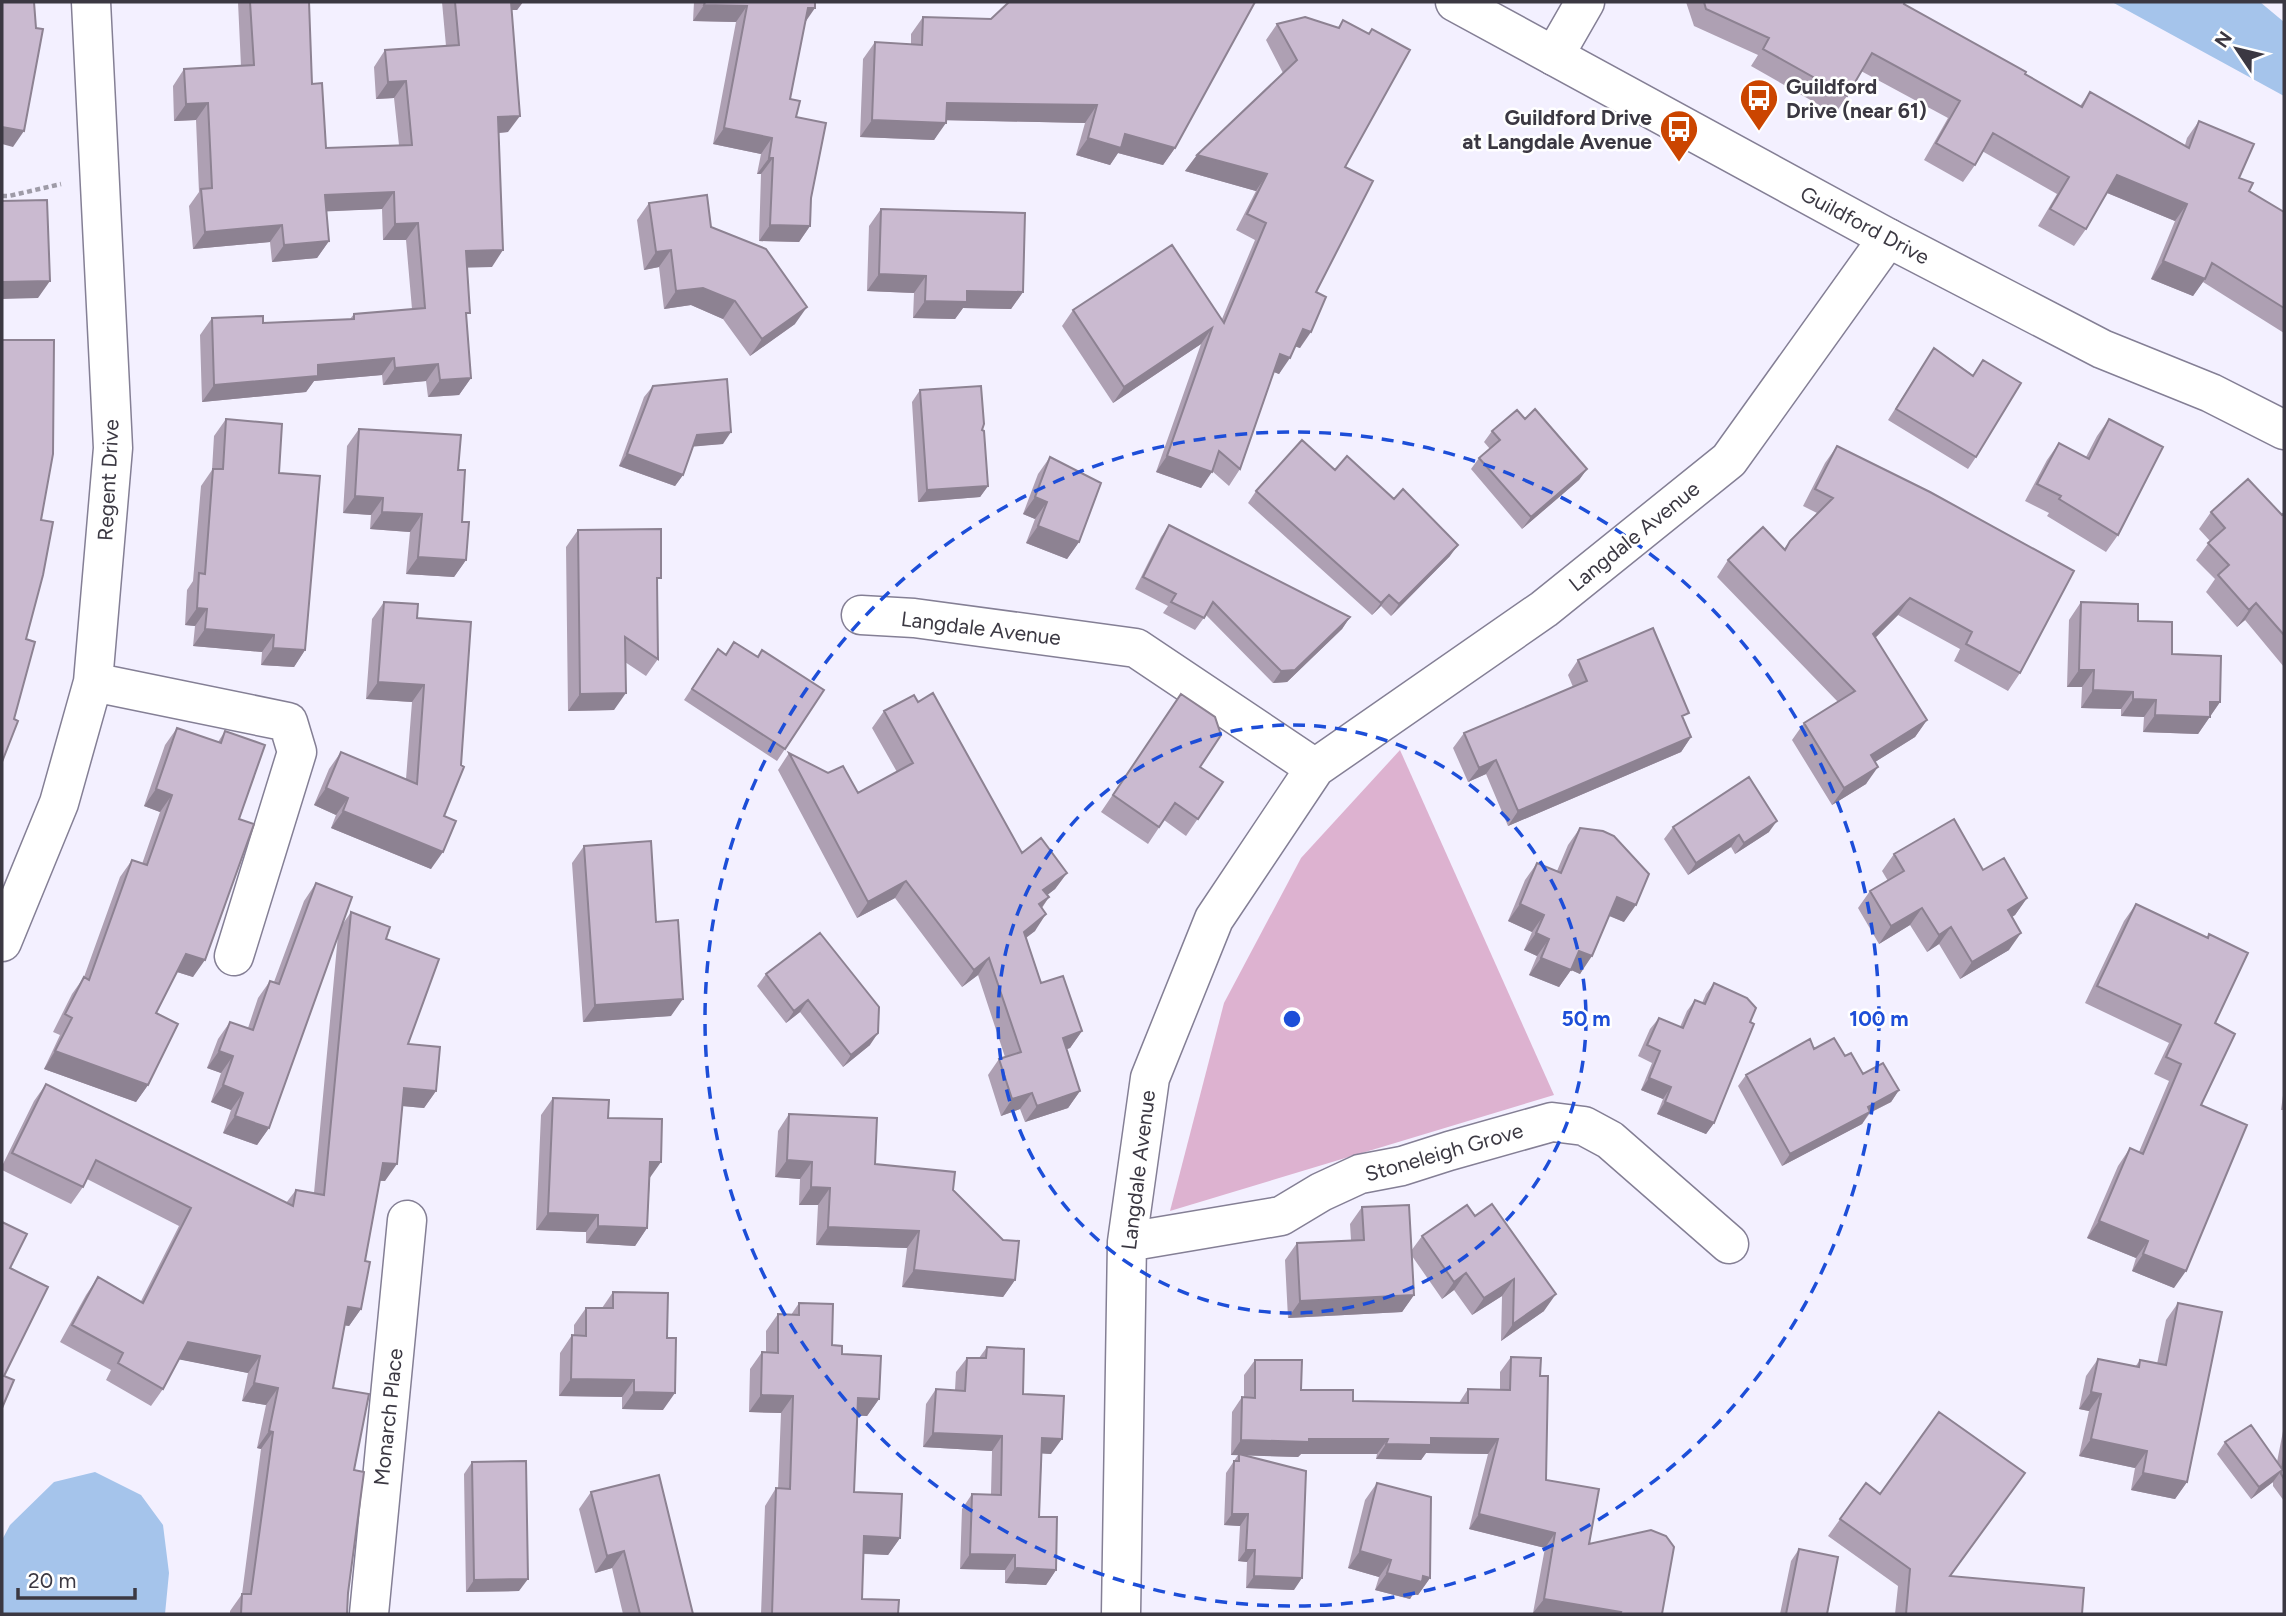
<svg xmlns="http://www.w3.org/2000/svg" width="2286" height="1616" font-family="Figtree,sans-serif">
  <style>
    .green { fill: #ddb2d0 }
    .water { fill: #a5c4eb }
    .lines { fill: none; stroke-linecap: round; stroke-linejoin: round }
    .minor-casing { stroke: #847f95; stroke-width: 41 }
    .tertiary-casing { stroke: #847f95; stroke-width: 41 }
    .path { stroke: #9e9ba7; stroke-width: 4.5; stroke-dasharray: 5 3.5; stroke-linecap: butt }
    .minor { stroke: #fff; stroke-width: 38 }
    .tertiary { stroke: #fff; stroke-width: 38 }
    .wall { fill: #aea0b3 }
    .shaded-wall { fill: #8d8292 }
    .building { fill: #cabad0; stroke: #8d8292; stroke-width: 2 }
    .ring { fill: none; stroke: #1d4ed8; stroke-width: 3.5; stroke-dasharray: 12 9 }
    .labels { text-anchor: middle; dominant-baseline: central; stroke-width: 5; stroke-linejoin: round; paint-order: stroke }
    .poi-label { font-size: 21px; font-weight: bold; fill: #3b3842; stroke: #fff; text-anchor: start }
    .street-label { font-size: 21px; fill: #3b3842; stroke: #fff }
    .centre { fill: #1d4ed8; stroke: #fff; stroke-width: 3.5 }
    .ring-label { font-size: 21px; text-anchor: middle; font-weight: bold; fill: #1d4ed8; stroke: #fff; stroke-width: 5; stroke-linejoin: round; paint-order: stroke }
  </style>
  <rect width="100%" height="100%" fill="#f3f0ff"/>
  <path class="green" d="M 1400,750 L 1554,1095 L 1170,1211 L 1224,1003 L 1301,858 Z"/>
  <path class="water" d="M 2112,2 L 2260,2 L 2284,22 L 2284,96 Z
    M 95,1472 L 141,1495 L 163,1525 L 169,1573 L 165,1614 L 2,1614 L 2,1540 L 10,1525 L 54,1482 Z"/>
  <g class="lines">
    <g class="minor-casing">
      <path id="minor" d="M 1554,56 L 1585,2
        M 861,615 L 914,618 L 1136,648 L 1315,768
        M 93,682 L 288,722 L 297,752 L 234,956
        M 2,942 L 59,803 L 93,682 L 113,448 L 91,2
        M 1127,1242 L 1281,1216 L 1321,1192 L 1360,1174 L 1402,1166 L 1449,1151 L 1552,1122 L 1584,1126 L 1610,1140 L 1729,1244
        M 369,1614 L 407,1220
        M 1121,1614 L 1127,1242 L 1150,1078 L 1214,919 L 1315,768 L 1544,609 L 1729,460 L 1888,238"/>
    </g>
    <g class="tertiary-casing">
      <path id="tertiary" d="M 1455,2 L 1888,238 L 2102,349 L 2211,393 L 2284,430"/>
    </g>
    <path class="path" d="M 2,196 L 9,196 L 61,184"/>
    <use href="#minor" class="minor"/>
    <use href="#tertiary" class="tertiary"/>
  </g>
  <path class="wall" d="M 238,2 L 309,2 L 312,84 L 326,148 L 399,145 L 394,98 L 376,99 L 374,67 L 385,50 L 446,46 L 442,2 L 523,2 L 517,10 L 512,10 L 508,132 L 499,133 L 492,267 L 467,267 L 466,319 L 471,378 L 459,395 L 428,397 L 426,381 L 383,385 L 382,375 L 314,381 L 306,392 L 202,402 L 200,335 L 212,318 L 263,323 L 350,319 L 354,314 L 412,309 L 406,240 L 383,240 L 382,209 L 326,211 L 329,241 L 317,258 L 272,262 L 270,242 L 193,249 L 189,206 L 199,192 L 196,120 L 174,121 L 173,86 L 184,69 L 241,66 Z
    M 694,2 L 815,2 L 805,23 L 790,99 L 796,117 L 811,198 L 810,226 L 799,242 L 759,241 L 761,174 L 757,174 L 761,154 L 713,144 L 736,22 L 693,21 Z
    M 1686,2 L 1905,2 L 1904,4 L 2080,106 L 2090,92 L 2185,145 L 2187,138 L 2199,121 L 2249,191 L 2284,212 L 2284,333 L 2203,282 L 2193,296 L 2151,279 L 2175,221 L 2107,193 L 2086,229 L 2074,246 L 2038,226 L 2057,194 L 1982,151 L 1975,165 L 1963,182 L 1924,160 L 1948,118 L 1861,71 L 1847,96 L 1835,114 L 1751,66 L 1758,55 L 1694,26 Z
    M 923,17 L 991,19 L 1175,148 L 1163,165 L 1118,153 L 1110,165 L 1076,155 L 1085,123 L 946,120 L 934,140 L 860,137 L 863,59 L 875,42 L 911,44 L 911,34 Z
    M 1343,20 L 1369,34 L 1372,29 L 1345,167 L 1316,292 L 1300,348 L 1295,346 L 1279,374 L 1274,372 L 1240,469 L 1229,486 L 1212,471 L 1201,488 L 1156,472 L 1201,344 L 1113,403 L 1062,326 L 1073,310 L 1222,319 L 1255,240 L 1236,230 L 1256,191 L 1185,171 L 1197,155 L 1283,73 L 1266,40 L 1277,24 L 1338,28 Z
    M 649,203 L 711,227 L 795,324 L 750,356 L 723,319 L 691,305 L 664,309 L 659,267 L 644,270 L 637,220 Z
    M 881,209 L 1023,292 L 1011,309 L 963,308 L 955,319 L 913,318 L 914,293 L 867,291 L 869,226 Z
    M 1934,348 L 1973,375 L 1983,360 L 1976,457 L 1968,469 L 1888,420 Z
    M 653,386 L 723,444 L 693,446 L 683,475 L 675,486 L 619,466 L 644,397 Z
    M 920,390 L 982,430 L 988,486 L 980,497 L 918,502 L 912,402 Z
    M 226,419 L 279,473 L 305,650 L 294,667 L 261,665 L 262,652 L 193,646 L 195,626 L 185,625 L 187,590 L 193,581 L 201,486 L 212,470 L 214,436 Z
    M 1525,419 L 1587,469 L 1579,480 L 1522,529 L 1471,469 L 1479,458 L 1490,449 L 1484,442 L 1492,431 Z
    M 2109,419 L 2118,535 L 2106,552 L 2047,516 L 2049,513 L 2025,501 L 2047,460 L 2059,443 L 2086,457 L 2097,436 Z
    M 359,429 L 458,470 L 462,522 L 466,560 L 454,577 L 406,574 L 410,532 L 370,529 L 371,515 L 343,513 L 347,446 Z
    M 1837,446 L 2020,673 L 2008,691 L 1954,661 L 1960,649 L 1898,615 L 1875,638 L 1927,720 L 1915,737 L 1875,762 L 1866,784 L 1832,805 L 1792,740 L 1804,723 L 1838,702 L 1717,577 L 1728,560 L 1784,549 L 1790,541 L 1817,513 L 1803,506 L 1825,463 Z
    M 1050,457 L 1079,542 L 1067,559 L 1026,543 L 1035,519 L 1023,514 L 1038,474 Z
    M 1335,470 L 1450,556 L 1391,616 L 1381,606 L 1372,615 L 1248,503 L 1256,491 Z
    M 2211,512 L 2282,515 L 2284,513 L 2284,667 L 2245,620 L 2237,627 L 2206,592 L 2215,579 L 2196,560 L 2210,541 L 2199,529 Z
    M 1169,525 L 1350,617 L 1342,629 L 1287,682 L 1273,683 L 1206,615 L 1195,630 L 1163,613 L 1168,606 L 1135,589 L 1161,537 Z
    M 578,530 L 657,584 L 658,659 L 646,676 L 625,662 L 614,710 L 568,711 L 566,547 Z
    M 384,602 L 417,618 L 444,816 L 431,869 L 331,828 L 336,815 L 314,805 L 329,769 L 341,752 L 406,779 L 412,702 L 366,699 L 372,619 Z
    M 2081,602 L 2138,621 L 2220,702 L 2198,734 L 2143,732 L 2144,717 L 2121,716 L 2121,709 L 2081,708 L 2082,687 L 2067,687 L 2069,620 Z
    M 734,642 L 757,657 L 762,650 L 785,749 L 777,761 L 684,700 L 718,649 L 726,654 Z
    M 1578,660 L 1684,720 L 1691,737 L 1681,752 L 1508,826 L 1486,774 L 1468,782 L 1453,748 L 1464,733 L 1573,687 L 1568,675 Z
    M 1181,694 L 1200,767 L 1223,782 L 1186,836 L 1164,820 L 1148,844 L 1101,812 Z
    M 918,702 L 1022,853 L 1067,873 L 1055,889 L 1047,895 L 1049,897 L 1042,908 L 1035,931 L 1026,938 L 1041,983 L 1082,1031 L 1070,1048 L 1066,1049 L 1080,1091 L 1068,1108 L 1025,1122 L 1020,1109 L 1001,1116 L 988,1075 L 999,1059 L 1005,1057 L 978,975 L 962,987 L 895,898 L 857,918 L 778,770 L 789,753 L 858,793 L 897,772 L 872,728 L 884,711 Z
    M 177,728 L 218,742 L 225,731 L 239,819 L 193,977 L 177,972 L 156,1013 L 148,1085 L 136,1102 L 44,1069 L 60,1035 L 53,1032 L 72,994 L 84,977 L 120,877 L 132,860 L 142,864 L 160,812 L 144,806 L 165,745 Z
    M 1673,827 L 1769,832 L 1735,854 L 1731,847 L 1688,875 L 1664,839 Z
    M 1580,828 L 1624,922 L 1609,916 L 1580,974 L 1571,970 L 1559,987 L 1529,975 L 1537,956 L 1524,950 L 1532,932 L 1508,921 L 1525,880 L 1537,863 L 1557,871 L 1568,845 Z
    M 584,846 L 656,922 L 671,1016 L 583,1022 L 572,863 Z
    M 1894,854 L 1983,870 L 2027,898 L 2015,915 L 2012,917 L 2009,950 L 1960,979 L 1939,944 L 1927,952 L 1910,925 L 1879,944 L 1858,908 L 1870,891 L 1888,881 L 1882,871 Z
    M 316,883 L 342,925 L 351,912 L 386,939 L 408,1044 L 436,1091 L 424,1108 L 402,1106 L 385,1181 L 380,1181 L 365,1261 L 361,1309 L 349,1326 L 344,1325 L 333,1388 L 354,1470 L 347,1614 L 230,1614 L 230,1611 L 242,1594 L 261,1449 L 257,1448 L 266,1405 L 242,1401 L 248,1373 L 179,1359 L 163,1389 L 151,1406 L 106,1380 L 111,1370 L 60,1342 L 86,1295 L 98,1277 L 141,1301 L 179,1226 L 87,1179 L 83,1187 L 71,1204 L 2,1170 L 2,1166 L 34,1101 L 46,1084 L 286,1203 L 296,1190 L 314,1193 L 338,935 L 269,1128 L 257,1145 L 223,1133 L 231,1110 L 211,1102 L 221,1073 L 207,1068 L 218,1039 L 230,1022 L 248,1028 L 258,998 L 270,981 L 274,982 L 304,901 Z
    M 2136,904 L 2207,938 L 2209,934 L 2215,1023 L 2201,1105 L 2174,1288 L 2132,1271 L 2136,1258 L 2087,1238 L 2118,1166 L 2130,1148 L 2139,1152 L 2169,1081 L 2154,1074 L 2169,1043 L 2085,1003 L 2124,921 Z
    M 820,933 L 870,1045 L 843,1067 L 800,1012 L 786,1023 L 757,986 L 766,974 Z
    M 1714,983 L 1750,1022 L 1714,1123 L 1706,1134 L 1657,1114 L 1663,1099 L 1641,1090 L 1652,1063 L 1638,1056 L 1650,1029 L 1659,1018 L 1680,1027 L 1687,1011 L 1695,1000 L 1702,1003 L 1706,994 Z
    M 1814,1049 L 1845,1056 L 1863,1074 L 1899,1090 L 1891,1102 L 1870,1113 L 1862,1124 L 1782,1166 L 1738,1086 L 1746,1075 Z
    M 2284,1088 L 2284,1110 L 2281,1110 Z
    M 553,1098 L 608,1118 L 650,1177 L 647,1228 L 635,1246 L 586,1243 L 586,1232 L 536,1230 L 541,1115 Z
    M 789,1114 L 875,1164 L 953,1190 L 1015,1280 L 1003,1297 L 902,1287 L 907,1248 L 816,1245 L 818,1205 L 799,1205 L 800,1179 L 775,1177 L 778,1131 Z
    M 1467,1205 L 1544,1311 L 1501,1341 L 1502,1296 L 1472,1315 L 1454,1290 L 1442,1299 L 1412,1256 L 1414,1295 L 1402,1312 L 1288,1318 L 1285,1260 L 1297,1243 L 1351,1240 L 1350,1224 L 1362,1207 L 1411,1251 L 1422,1236 Z
    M 613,1292 L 663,1410 L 622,1409 L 622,1397 L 559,1396 L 560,1353 L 572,1335 L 574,1336 L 574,1325 L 586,1308 L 602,1308 Z
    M 799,1303 L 832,1345 L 842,1354 L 879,1399 L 867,1416 L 858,1415 L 854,1492 L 900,1538 L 888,1555 L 864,1554 L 862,1599 L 898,1614 L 761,1614 L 765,1506 L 776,1488 L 778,1489 L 781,1413 L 749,1412 L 750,1369 L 762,1352 L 766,1352 L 766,1331 L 778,1314 L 791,1315 Z
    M 2178,1303 L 2187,1482 L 2175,1499 L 2131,1490 L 2135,1468 L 2079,1456 L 2089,1411 L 2079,1409 L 2086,1376 L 2098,1359 L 2135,1367 L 2140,1360 L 2157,1364 L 2166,1320 Z
    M 987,1347 L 1023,1394 L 1051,1454 L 1042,1453 L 1039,1517 L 1056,1570 L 1046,1585 L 1005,1583 L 1005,1570 L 960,1569 L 962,1509 L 972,1494 L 991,1494 L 992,1451 L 923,1447 L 926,1404 L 936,1389 L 955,1390 L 956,1372 L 967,1358 L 979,1358 Z
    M 1511,1357 L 1540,1376 L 1546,1480 L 1589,1544 L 1662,1614 L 1533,1613 L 1545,1548 L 1469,1529 L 1488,1454 L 1426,1453 L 1421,1460 L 1376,1459 L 1377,1454 L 1301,1454 L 1298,1457 L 1244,1455 L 1294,1590 L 1246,1588 L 1247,1562 L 1238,1561 L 1240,1526 L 1224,1525 L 1226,1473 L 1238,1455 L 1231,1455 L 1232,1412 L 1242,1397 L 1244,1398 L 1244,1375 L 1255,1360 L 1301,1390 L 1353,1401 L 1459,1403 L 1468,1389 L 1500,1390 L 1500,1372 Z
    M 2284,1426 L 2284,1501 L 2273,1486 L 2273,1482 L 2251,1499 L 2217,1454 L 2225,1442 L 2277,1462 Z
    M 472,1462 L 519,1591 L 466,1592 L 464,1474 Z
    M 1377,1483 L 1430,1578 L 1418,1595 L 1413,1594 L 1410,1599 L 1375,1590 L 1379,1577 L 1348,1568 L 1365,1500 Z
    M 1866,1483 L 1951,1576 L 2082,1614 L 1895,1614 L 1898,1586 L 1828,1536 Z
    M 591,1492 L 693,1614 L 623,1614 L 612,1568 L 595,1573 L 579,1509 Z
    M 1799,1549 L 1827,1614 L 1780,1614 L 1791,1561 Z"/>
  <path class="shaded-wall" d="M 505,2 L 523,2 L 517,10 L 499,10 Z
    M 704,5 L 747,6 L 736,22 L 693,21 Z
    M 808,8 L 815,8 L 804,24 Z
    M 406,81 L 394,98 L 376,99 L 388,82 Z
    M 208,103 L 196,120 L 174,121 L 186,104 Z
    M 947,103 L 1097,105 L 1085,123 L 935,120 Z
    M 520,116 L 508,132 L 486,134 L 498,117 Z
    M 872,120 L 946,123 L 934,140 L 860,137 Z
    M 2,127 L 24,131 L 13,147 L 2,144 Z
    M 724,128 L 772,138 L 761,154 L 713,144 Z
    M 1125,134 L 1175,148 L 1163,165 L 1118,153 L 1110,165 L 1076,155 L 1088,138 Z
    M 1197,155 L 1267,174 L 1256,191 L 1185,171 Z
    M 769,158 L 773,158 L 761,174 L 757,174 Z
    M 2117,175 L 2187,204 L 2175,221 L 2105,192 Z
    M 394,192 L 382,209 L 313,212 L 325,195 Z
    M 418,223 L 406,240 L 383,240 L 395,224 Z
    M 282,225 L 270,242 L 193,249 L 205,232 Z
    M 770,225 L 810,226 L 799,242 L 759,241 Z
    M 329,241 L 317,258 L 272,262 L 284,245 Z
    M 503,250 L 492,267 L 454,268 L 466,251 Z
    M 671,250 L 659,267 L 644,270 L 656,252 Z
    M 2163,261 L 2205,279 L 2193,296 L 2151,279 Z
    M 879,274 L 926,276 L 914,293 L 867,291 Z
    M 50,281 L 38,298 L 2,299 L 2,282 Z
    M 703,288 L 735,301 L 723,319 L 691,305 L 664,309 L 676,291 Z
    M 967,291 L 1023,292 L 1011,309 L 963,308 L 955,319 L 913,318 L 925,301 Z
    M 807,307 L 795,324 L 750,356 L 762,339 Z
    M 1212,328 L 1201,344 L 1113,403 L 1124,387 Z
    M 1303,329 L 1311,332 L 1300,348 L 1291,345 Z
    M 1280,354 L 1290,358 L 1279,374 L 1269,370 Z
    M 394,358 L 382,375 L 314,381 L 306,392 L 202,402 L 214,385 L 318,365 Z
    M 438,364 L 426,381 L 383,385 L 395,368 Z
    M 471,378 L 459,395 L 428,397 L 440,380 Z
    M 731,432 L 723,444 L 689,447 L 697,435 Z
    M 627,454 L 683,475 L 675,486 L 619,466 Z
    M 1167,456 L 1212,472 L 1201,488 L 1156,472 Z
    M 1587,469 L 1579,480 L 1522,529 L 1531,517 Z
    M 988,486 L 980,497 L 918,502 L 927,490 Z
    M 355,496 L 383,498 L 371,515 L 343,513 Z
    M 1035,497 L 1047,502 L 1035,519 L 1023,514 Z
    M 382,512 L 422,514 L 410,532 L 370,529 Z
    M 1038,526 L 1079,542 L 1067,559 L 1026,543 Z
    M 1458,545 L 1450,556 L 1391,616 L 1399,604 Z
    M 418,557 L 466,560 L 454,577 L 406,574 Z
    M 1389,595 L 1381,606 L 1372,615 L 1381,603 Z
    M 1910,598 L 1898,615 L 1861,652 L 1873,634 Z
    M 2256,603 L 2245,620 L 2237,627 L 2249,610 Z
    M 197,608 L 207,609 L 195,626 L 185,625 Z
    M 1350,617 L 1342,629 L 1287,682 L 1273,683 L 1281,671 Z
    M 205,629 L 274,635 L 262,652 L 193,646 Z
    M 273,648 L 305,650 L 294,667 L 261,665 Z
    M 2079,670 L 2094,670 L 2082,687 L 2067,687 Z
    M 378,682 L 424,685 L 412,702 L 366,699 Z
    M 2093,690 L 2133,692 L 2121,709 L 2081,708 Z
    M 626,693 L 614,710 L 568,711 L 580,694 Z
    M 2133,699 L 2156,700 L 2144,717 L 2121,716 Z
    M 2210,702 L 2220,702 L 2198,734 L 2143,732 L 2155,715 Z
    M 1927,720 L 1915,737 L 1859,772 L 1871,755 Z
    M 1691,737 L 1681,752 L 1508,826 L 1518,811 Z
    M 1496,760 L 1486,774 L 1468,782 L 1479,768 Z
    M 1878,767 L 1866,784 L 1832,805 L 1844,788 Z
    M 326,788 L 348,798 L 336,815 L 314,805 Z
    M 156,789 L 172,795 L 160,812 L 144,806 Z
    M 343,811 L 443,852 L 431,869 L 331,828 Z
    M 1777,821 L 1769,832 L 1735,854 L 1744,843 Z
    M 1739,835 L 1731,847 L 1688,875 L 1696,863 Z
    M 1067,873 L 1055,889 L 1032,907 L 1043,890 Z
    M 906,881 L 895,898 L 857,918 L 868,902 Z
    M 1049,897 L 1037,914 L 1039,904 Z
    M 1617,897 L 1636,905 L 1624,922 L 1605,914 Z
    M 2027,898 L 2015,915 L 1996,927 L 2008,910 Z
    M 1520,904 L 1544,915 L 1532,932 L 1508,921 Z
    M 1922,908 L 1910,925 L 1879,944 L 1891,926 Z
    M 1046,914 L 1035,931 L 1012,948 L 1024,932 Z
    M 1951,927 L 1939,944 L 1927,952 L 1939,935 Z
    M 1536,933 L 1549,939 L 1537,956 L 1524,950 Z
    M 2021,933 L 2009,950 L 1960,979 L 1972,962 Z
    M 1579,951 L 1592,956 L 1580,974 L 1567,968 Z
    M 186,954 L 205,960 L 193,977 L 174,971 Z
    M 989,958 L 978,975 L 962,987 L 974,970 Z
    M 1541,958 L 1571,970 L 1559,987 L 1529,975 Z
    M 683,999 L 671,1016 L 583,1022 L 595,1005 Z
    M 808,1000 L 800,1012 L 786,1023 L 794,1011 Z
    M 1082,1031 L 1070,1048 L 1051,1055 L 1063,1038 Z
    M 878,1033 L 870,1045 L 843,1067 L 851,1055 Z
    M 55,1051 L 148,1085 L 136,1102 L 44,1069 Z
    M 219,1051 L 233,1056 L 221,1073 L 207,1068 Z
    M 1649,1078 L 1671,1087 L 1663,1099 L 1641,1090 Z
    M 223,1085 L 243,1093 L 231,1110 L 211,1102 Z
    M 404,1088 L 436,1091 L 424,1108 L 392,1105 Z
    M 1899,1090 L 1891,1102 L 1869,1113 L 1862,1124 L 1782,1166 L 1790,1154 L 1868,1107 Z
    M 1080,1091 L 1068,1108 L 1025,1122 L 1037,1106 Z
    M 1032,1093 L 1020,1109 L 1001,1116 L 1012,1099 Z
    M 1665,1102 L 1714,1123 L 1706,1134 L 1657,1114 Z
    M 235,1116 L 269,1128 L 257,1145 L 223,1133 Z
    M 787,1160 L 812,1162 L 800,1179 L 775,1177 Z
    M 650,1162 L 661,1162 L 649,1179 Z
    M 383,1163 L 397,1164 L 385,1181 L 371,1180 Z
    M 811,1187 L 830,1188 L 818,1205 L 799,1205 Z
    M 548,1213 L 598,1215 L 586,1232 L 536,1230 Z
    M 2099,1221 L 2148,1241 L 2136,1258 L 2087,1238 Z
    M 598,1226 L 647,1228 L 635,1246 L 586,1243 Z
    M 828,1227 L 919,1231 L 907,1248 L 816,1245 Z
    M 2143,1254 L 2186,1271 L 2174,1288 L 2132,1271 Z
    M 914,1270 L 1015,1280 L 1003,1297 L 902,1287 Z
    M 1466,1273 L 1454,1290 L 1442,1299 L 1454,1282 Z
    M 1514,1279 L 1502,1296 L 1472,1315 L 1484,1298 Z
    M 1556,1294 L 1544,1311 L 1501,1341 L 1513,1324 Z
    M 1414,1295 L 1402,1312 L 1288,1318 L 1300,1301 Z
    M 348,1307 L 361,1309 L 349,1326 L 336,1324 Z
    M 188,1342 L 260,1356 L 248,1373 L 177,1359 Z
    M 571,1379 L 634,1380 L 622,1397 L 559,1396 Z
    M 254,1383 L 278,1388 L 266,1405 L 242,1401 Z
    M 634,1392 L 675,1393 L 663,1410 L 622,1409 Z
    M 2091,1392 L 2101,1394 L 2089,1411 L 2079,1409 Z
    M 761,1395 L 793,1396 L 781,1413 L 749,1412 Z
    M 858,1398 L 879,1399 L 867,1416 L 846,1415 Z
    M 269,1431 L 273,1432 L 261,1449 L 257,1448 Z
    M 933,1433 L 1002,1436 L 992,1451 L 923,1447 Z
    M 1042,1438 L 1062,1439 L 1051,1454 L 1032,1453 Z
    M 1431,1438 L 1498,1439 L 1488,1454 L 1426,1453 L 1421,1460 L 1376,1459 L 1386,1444 Z
    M 1309,1439 L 1388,1439 L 1377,1454 L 1301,1454 L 1298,1457 L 1231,1455 L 1241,1440 Z
    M 2091,1439 L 2147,1451 L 2135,1468 L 2079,1456 Z
    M 2281,1471 L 2273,1482 L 2251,1499 L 2259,1487 Z
    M 2143,1473 L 2187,1482 L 2175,1499 L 2131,1490 Z
    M 1232,1514 L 1248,1514 L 1240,1526 L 1224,1525 Z
    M 1479,1514 L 1555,1533 L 1545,1548 L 1469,1529 Z
    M 864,1536 L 900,1538 L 888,1555 L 852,1553 Z
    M 1246,1550 L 1255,1550 L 1247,1562 L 1238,1561 Z
    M 624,1551 L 612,1568 L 595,1573 L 607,1556 Z
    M 1360,1551 L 1391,1560 L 1379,1577 L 1348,1568 Z
    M 970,1554 L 1015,1555 L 1005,1570 L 960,1569 Z
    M 1015,1568 L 1056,1570 L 1046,1585 L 1005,1583 Z
    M 1387,1573 L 1423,1576 L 1430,1578 L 1418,1595 L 1413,1594 L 1410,1599 L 1375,1590 Z
    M 1254,1576 L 1302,1578 L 1294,1590 L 1246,1588 Z
    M 528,1579 L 519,1591 L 466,1592 L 474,1580 Z
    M 1544,1599 L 1621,1612 L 1619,1614 L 1533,1613 Z"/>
  <path class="building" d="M 2,2 L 34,2 L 36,28 L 43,29 L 24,131 L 2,127 Z
    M 250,2 L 309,2 L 312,84 L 322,83 L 326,148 L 412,145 L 406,81 L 388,82 L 385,50 L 459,45 L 455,2 L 511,2 L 520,116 L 498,117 L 503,250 L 466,251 L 470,313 L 466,313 L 471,378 L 440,380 L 438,364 L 395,368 L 394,358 L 318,365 L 318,376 L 214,385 L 212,318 L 263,316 L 263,323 L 354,319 L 354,314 L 425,308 L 418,223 L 395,224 L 394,192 L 325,195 L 329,241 L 284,245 L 282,225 L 205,232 L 201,189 L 212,188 L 208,103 L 186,104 L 184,69 L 254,65 Z
    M 705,2 L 815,2 L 815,8 L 808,8 L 790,99 L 800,101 L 796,117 L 826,123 L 811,198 L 810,226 L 770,225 L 773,158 L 769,158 L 772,138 L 724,128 L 747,6 L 704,5 Z
    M 1009,2 L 1255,2 L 1175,148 L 1125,134 L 1121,148 L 1088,138 L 1097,105 L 947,103 L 946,123 L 872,120 L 875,42 L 922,45 L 923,17 L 991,19 Z
    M 1704,2 L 1905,2 L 1904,4 L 2026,72 L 2025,74 L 2082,107 L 2090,92 L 2189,148 L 2199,121 L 2254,144 L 2239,178 L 2253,183 L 2249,191 L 2284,212 L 2284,308 L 2212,263 L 2205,279 L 2163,261 L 2187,204 L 2117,175 L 2086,229 L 2050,209 L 2069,177 L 1993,133 L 1975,165 L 1936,143 L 1960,101 L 1872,53 L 1847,96 L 1763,49 L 1769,38 L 1706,9 Z
    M 1305,17 L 1339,28 L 1343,20 L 1369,34 L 1372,29 L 1410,50 L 1345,167 L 1373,181 L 1316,292 L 1326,297 L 1311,332 L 1303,329 L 1290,358 L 1280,354 L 1240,469 L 1219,451 L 1212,472 L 1167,456 L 1212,328 L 1124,387 L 1073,310 L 1172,245 L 1224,323 L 1266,223 L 1247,214 L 1267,174 L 1197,155 L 1297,60 L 1277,24 Z
    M 707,195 L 711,227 L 766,249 L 807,307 L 762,339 L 735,301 L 703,288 L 676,291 L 671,250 L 656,252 L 649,203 Z
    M 47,200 L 50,281 L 2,282 L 2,201 Z
    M 881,209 L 1025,213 L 1023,292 L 967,291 L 967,302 L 925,301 L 926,276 L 879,274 Z
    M 2,340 L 54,340 L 53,454 L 41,520 L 53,522 L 43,575 L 26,639 L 35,642 L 14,719 L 18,721 L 2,762 Z
    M 1934,348 L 1973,376 L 1983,360 L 2021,383 L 1976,457 L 1896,409 Z
    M 727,379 L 731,432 L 697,435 L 683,475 L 627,454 L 653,386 Z
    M 981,386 L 984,424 L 982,430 L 984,431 L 988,486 L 927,490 L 920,390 Z
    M 1535,409 L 1587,469 L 1531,517 L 1479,458 L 1500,440 L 1492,431 L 1517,410 L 1525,419 Z
    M 226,419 L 282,424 L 279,473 L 320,476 L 305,650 L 273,648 L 274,635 L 205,629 L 207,609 L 197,608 L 199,573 L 205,574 L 213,469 L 223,469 Z
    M 2109,419 L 2163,447 L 2118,535 L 2059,499 L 2061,496 L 2037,484 L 2059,443 L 2089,459 Z
    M 359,429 L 461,435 L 458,470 L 465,470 L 462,522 L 469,522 L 466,560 L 418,557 L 422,514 L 382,512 L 383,498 L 355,496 Z
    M 1302,440 L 1335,470 L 1347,456 L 1394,499 L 1403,489 L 1458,545 L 1399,604 L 1389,595 L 1381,603 L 1256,491 Z
    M 1837,446 L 1930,492 L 2074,571 L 2020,673 L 1966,644 L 1972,632 L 1910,598 L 1873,634 L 1927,720 L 1871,755 L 1878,767 L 1844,788 L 1804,723 L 1855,691 L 1728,560 L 1763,527 L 1785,550 L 1790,541 L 1833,498 L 1815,489 Z
    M 1050,457 L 1101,483 L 1079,542 L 1038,526 L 1047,502 L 1035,497 Z
    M 2248,479 L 2282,515 L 2284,513 L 2284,635 L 2256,603 L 2249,610 L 2218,575 L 2229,565 L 2208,543 L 2225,528 L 2211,512 Z
    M 1169,525 L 1350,617 L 1295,670 L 1281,671 L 1213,602 L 1204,618 L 1171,602 L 1176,594 L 1143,577 Z
    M 661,529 L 661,578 L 657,578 L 658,659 L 625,637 L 626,693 L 580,694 L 578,530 Z
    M 384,602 L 418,604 L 417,618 L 471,622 L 461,765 L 464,767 L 444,816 L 456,821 L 443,852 L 343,811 L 348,798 L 326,788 L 341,752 L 417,784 L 424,685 L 378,682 Z
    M 2081,602 L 2138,604 L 2138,621 L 2172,622 L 2172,654 L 2221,656 L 2220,702 L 2210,702 L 2210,717 L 2155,715 L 2156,700 L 2133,699 L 2133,692 L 2093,690 L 2094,670 L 2079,670 Z
    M 1653,628 L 1689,713 L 1682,716 L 1691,737 L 1518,811 L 1496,760 L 1479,768 L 1464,733 L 1587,681 L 1578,660 Z
    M 734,642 L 758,657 L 762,650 L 824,690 L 785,749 L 692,689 L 718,649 L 726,655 Z
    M 933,693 L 1022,853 L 1041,838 L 1067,873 L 1043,890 L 1049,897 L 1039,904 L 1046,914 L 1024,932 L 1041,983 L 1063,976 L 1082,1031 L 1063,1038 L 1080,1091 L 1037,1106 L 1032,1093 L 1012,1099 L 999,1059 L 1021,1052 L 989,958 L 974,970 L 906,881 L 868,902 L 789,753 L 828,773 L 843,766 L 858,793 L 913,763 L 884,711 L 914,695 L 918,702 Z
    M 1181,694 L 1215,717 L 1221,735 L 1200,767 L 1223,782 L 1198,819 L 1175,803 L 1159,827 L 1113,795 Z
    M 177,728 L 221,743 L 225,731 L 265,745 L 239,819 L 254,824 L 205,960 L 186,954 L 156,1013 L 178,1024 L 148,1085 L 55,1051 L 72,1018 L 65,1014 L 84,977 L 89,980 L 132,860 L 147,865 L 172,795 L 156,789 Z
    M 1749,777 L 1777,821 L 1744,843 L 1739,835 L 1696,863 L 1673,827 Z
    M 1954,819 L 1983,870 L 2004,858 L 2027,898 L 2008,910 L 2021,933 L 1972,962 L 1951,927 L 1939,935 L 1922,908 L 1891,926 L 1870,891 L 1904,871 L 1894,854 Z
    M 1580,828 L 1603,831 L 1614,836 L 1649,874 L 1636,905 L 1617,897 L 1592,956 L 1579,951 L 1571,970 L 1541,958 L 1549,939 L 1536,933 L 1544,915 L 1520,904 L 1537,863 L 1561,873 Z
    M 651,841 L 656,922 L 678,920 L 683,999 L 595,1005 L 584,846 Z
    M 316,883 L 352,897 L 269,1128 L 235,1116 L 243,1093 L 223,1085 L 233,1056 L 219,1051 L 230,1022 L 253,1030 L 270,981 L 279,984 Z
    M 2136,904 L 2208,938 L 2209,934 L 2248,953 L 2215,1023 L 2235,1034 L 2201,1105 L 2247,1125 L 2186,1271 L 2143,1254 L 2148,1241 L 2099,1221 L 2130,1148 L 2143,1154 L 2181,1064 L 2166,1057 L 2181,1025 L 2097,986 Z
    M 351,912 L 390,927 L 386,939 L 439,959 L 408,1044 L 440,1047 L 436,1091 L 404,1088 L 397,1164 L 383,1163 L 365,1261 L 370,1262 L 361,1309 L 348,1307 L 333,1388 L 369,1394 L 354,1470 L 364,1472 L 348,1593 L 347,1614 L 241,1614 L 242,1594 L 251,1594 L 273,1432 L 269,1431 L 278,1388 L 254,1383 L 260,1356 L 188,1342 L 163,1389 L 118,1363 L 123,1353 L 72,1325 L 98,1277 L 143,1303 L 191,1208 L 96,1160 L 83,1187 L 12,1153 L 46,1084 L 293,1206 L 296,1190 L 324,1195 Z
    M 820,933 L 879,1007 L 878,1033 L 851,1055 L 808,1000 L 794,1011 L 766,974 Z
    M 1714,983 L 1747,998 L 1756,1008 L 1750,1022 L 1754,1024 L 1714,1123 L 1665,1102 L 1671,1087 L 1649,1078 L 1660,1051 L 1647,1045 L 1659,1018 L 1683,1028 L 1695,1000 L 1705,1004 Z
    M 1834,1038 L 1845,1056 L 1851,1053 L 1863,1074 L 1883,1063 L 1899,1090 L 1868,1107 L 1870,1112 L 1790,1154 L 1746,1075 L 1810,1039 L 1814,1049 Z
    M 553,1098 L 609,1100 L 608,1118 L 662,1119 L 661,1162 L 650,1162 L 647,1228 L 598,1226 L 598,1215 L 548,1213 Z
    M 789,1114 L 877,1118 L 875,1164 L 955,1172 L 953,1190 L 1003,1240 L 1019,1241 L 1015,1280 L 914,1270 L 919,1231 L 828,1227 L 830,1188 L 811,1187 L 812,1162 L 787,1160 Z
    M 1492,1204 L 1556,1294 L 1513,1324 L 1514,1279 L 1484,1298 L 1466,1273 L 1454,1282 L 1422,1236 L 1467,1205 L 1475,1216 Z
    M 1409,1205 L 1414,1295 L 1300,1301 L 1297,1243 L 1364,1240 L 1362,1207 Z
    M 2,1222 L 27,1234 L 10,1268 L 48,1287 L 4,1376 L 14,1380 L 2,1408 Z
    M 613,1292 L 668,1293 L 667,1338 L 676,1338 L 675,1393 L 634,1392 L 634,1380 L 571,1379 L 572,1335 L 586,1336 L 586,1308 L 613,1308 Z
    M 799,1303 L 833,1304 L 832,1345 L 842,1346 L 842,1354 L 881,1356 L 879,1399 L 858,1398 L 854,1492 L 902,1494 L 900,1538 L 864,1536 L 862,1599 L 899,1600 L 898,1614 L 772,1614 L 776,1488 L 790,1489 L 793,1396 L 761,1395 L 762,1352 L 778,1353 L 778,1314 L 799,1315 Z
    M 2178,1303 L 2222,1312 L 2187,1482 L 2143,1473 L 2147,1451 L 2091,1439 L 2101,1394 L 2091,1392 L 2098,1359 L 2139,1367 L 2140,1360 L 2166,1365 Z
    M 987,1347 L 1024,1349 L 1023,1394 L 1064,1396 L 1062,1439 L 1042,1438 L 1039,1517 L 1057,1517 L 1056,1570 L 1015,1568 L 1015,1555 L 970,1554 L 972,1494 L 1001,1495 L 1002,1436 L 933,1433 L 936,1389 L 965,1391 L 967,1358 L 986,1358 Z
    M 1511,1357 L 1541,1358 L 1540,1376 L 1548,1376 L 1546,1480 L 1599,1489 L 1589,1544 L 1651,1530 L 1666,1536 L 1674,1547 L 1662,1614 L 1620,1614 L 1621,1612 L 1544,1599 L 1555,1533 L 1479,1514 L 1498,1439 L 1431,1438 L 1431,1445 L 1386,1444 L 1388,1439 L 1309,1439 L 1309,1442 L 1241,1440 L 1242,1397 L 1255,1398 L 1255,1360 L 1302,1360 L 1301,1390 L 1353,1390 L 1353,1401 L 1468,1403 L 1468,1389 L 1510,1390 Z
    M 1939,1412 L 2025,1473 L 1950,1576 L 2084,1588 L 2082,1614 L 1906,1614 L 1910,1569 L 1840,1519 L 1866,1483 L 1880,1494 Z
    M 2251,1425 L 2282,1469 L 2284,1456 L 2284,1479 L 2281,1474 L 2281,1471 L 2259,1487 L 2225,1442 Z
    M 1239,1454 L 1306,1471 L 1302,1578 L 1254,1576 L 1255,1550 L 1246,1550 L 1248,1514 L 1232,1514 L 1234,1461 L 1239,1461 Z
    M 526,1461 L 528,1579 L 474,1580 L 472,1462 Z
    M 659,1475 L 693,1614 L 640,1614 L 624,1551 L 607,1556 L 591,1492 Z
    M 1377,1483 L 1431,1497 L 1430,1578 L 1423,1576 L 1422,1582 L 1387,1573 L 1391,1560 L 1360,1551 Z
    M 1799,1549 L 1838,1557 L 1827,1614 L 1786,1614 Z"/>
  <g class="ring">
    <circle cx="1292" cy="1019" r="294"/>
    <circle cx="1292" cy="1019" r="587"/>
  </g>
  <defs>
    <g id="bus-pin" transform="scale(2.0125)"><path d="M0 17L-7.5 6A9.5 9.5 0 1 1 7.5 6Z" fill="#cb4500" stroke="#fff"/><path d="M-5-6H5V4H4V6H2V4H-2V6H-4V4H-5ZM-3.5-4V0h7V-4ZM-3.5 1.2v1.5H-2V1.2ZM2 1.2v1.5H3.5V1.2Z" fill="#fff"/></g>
  </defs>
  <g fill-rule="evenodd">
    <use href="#bus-pin" x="1759" y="98"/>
    <use href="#bus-pin" x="1679" y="129"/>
  </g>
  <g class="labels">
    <g class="poi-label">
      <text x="1786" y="86">Guildford<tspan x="1786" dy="24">Drive (near 61)</tspan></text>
      <text x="1652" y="117" text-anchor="end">Guildford Drive<tspan x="1652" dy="24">at Langdale Avenue</tspan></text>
    </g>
    <g class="street-label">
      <text transform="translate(1865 225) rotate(28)">Guildford Drive</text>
      <text transform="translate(108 480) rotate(-87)">Regent Drive</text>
      <text transform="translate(1634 536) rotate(-39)">Langdale Avenue</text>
      <text transform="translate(981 628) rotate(7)">Langdale Avenue</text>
      <text transform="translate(1444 1152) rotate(-16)">Stoneleigh Grove</text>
      <text transform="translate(1138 1170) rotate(-83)">Langdale Avenue</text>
      <text transform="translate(388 1417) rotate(-84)">Monarch Place</text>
    </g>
  </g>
  <circle cx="1292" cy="1019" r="10" class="centre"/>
  <g class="ring-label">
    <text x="1586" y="1026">50 m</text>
    <text x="1879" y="1026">100 m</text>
  </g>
  <rect width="2286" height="1616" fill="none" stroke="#3b3842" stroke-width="7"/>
  <g transform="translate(2237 49) rotate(305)" stroke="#ffffff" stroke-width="5" paint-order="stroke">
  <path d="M0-5L12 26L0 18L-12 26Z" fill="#3b3842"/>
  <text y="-10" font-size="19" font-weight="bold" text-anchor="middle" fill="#3b3842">N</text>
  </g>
  <path d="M18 1588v10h117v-10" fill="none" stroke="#3b3842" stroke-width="3.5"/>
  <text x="28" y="1588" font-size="21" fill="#3b3842" stroke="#ffffff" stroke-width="5" paint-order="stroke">20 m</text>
</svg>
